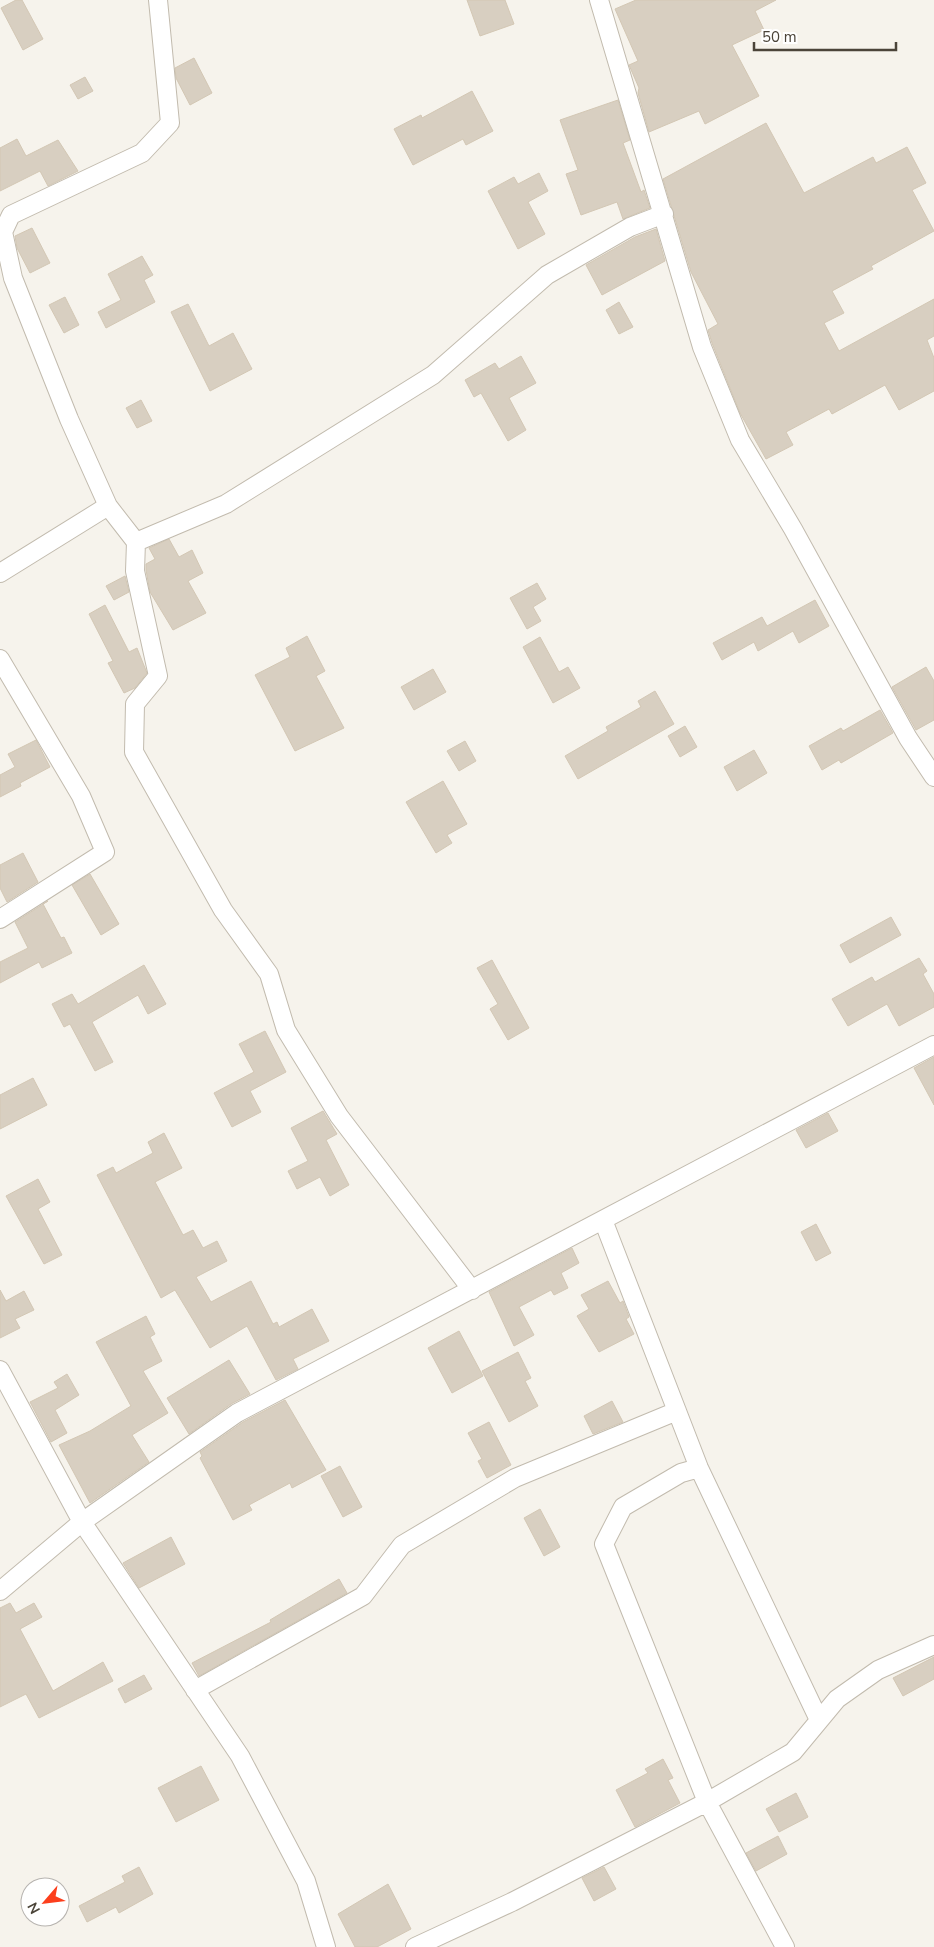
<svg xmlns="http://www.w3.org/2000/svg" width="934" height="1947" font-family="'Nunito Sans',sans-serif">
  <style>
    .building { fill: #d8cfc1; stroke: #d3c7b4 }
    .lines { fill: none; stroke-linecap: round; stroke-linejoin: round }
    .minor-casing { stroke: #c2bbae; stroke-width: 20 }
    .minor { stroke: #fff; stroke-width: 18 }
  </style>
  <rect width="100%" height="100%" fill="#f6f3ec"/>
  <path class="building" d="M 16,0 L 22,0 L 43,39 L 23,50 L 1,8 Z
    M 467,0 L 505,0 L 514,24 L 480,36 Z
    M 636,0 L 776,0 L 755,11 L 764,30 L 732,45 L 759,96 L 705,124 L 699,111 L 649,132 L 638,93 L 639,88 L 629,65 L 638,61 L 615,9 Z
    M 194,58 L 212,93 L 190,105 L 176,78 L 175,68 Z
    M 85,77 L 93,91 L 78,99 L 70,85 Z
    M 472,91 L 493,131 L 466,145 L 463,139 L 413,165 L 394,129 L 421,115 L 422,118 Z
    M 618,100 L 630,140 L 623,143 L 641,192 L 644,190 L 650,208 L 623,219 L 617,202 L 581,215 L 566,174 L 578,170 L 560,120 Z
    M 766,123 L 804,193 L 873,157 L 876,163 L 907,147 L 926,183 L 912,190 L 934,231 L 871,266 L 873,269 L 832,291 L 844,313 L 824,323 L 839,351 L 934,299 L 934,336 L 927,340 L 934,358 L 934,391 L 899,410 L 885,385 L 832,414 L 829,409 L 786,432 L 793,445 L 766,459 L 740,413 L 712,343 L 708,330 L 718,324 L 691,272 L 663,179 Z
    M 17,139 L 26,156 L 58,140 L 78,171 L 48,186 L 40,171 L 0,191 L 0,148 Z
    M 539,173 L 548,191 L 528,202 L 545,234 L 518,249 L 488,191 L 514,177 L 518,184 Z
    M 32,228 L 50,263 L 30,273 L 17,248 L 15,236 Z
    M 656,229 L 665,261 L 602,295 L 586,265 L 635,237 Z
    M 142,256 L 153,275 L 144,280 L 155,302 L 106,328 L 98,312 L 121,300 L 108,274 Z
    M 65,297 L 79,325 L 64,333 L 49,305 Z
    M 619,302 L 633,327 L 619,334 L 606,310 Z
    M 188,304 L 209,346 L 233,333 L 252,369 L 210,391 L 171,312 Z
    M 521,356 L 536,383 L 509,398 L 526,430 L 508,441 L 481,393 L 474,397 L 465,380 L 495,363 L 499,369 Z
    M 141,400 L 152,421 L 137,428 L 126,408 Z
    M 169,539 L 179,557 L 192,550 L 203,573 L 188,581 L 206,613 L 173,630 L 150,592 L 146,570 L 146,564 L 155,559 L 149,548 Z
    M 125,576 L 129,592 L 114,600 L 106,586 Z
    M 537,583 L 546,599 L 533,607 L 541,621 L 527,629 L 510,598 Z
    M 815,600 L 829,626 L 799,643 L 793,631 L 758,651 L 754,642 L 722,660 L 713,643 L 762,617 L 767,626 Z
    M 105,605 L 129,652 L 137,648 L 147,673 L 135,688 L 124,693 L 108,663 L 113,661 L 89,614 Z
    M 307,636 L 325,671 L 316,676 L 344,728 L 295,751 L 255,675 L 290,657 L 286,648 Z
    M 540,637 L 559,672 L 568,667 L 580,688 L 553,703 L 523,647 Z
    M 926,667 L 934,681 L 934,720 L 916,730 L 892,687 Z
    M 433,669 L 446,692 L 414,710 L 401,687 Z
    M 655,691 L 674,724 L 578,779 L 565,756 L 608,731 L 606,727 L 641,707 L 638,701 Z
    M 880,710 L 893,733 L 841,763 L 839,760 L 822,770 L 809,746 L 841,728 L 843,731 Z
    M 685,726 L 697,747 L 680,757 L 668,736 Z
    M 36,740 L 50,767 L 20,783 L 21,786 L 0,797 L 0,775 L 15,767 L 8,754 Z
    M 465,741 L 476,761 L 459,771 L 447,751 Z
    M 754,750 L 767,773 L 737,791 L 724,767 Z
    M 443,781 L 467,824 L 447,835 L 452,843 L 436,853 L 406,802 Z
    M 23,853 L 38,882 L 7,902 L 0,888 L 0,865 Z
    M 90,874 L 119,924 L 101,935 L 72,885 Z
    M 48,901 L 43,904 L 61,938 L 64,937 L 72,953 L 42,968 L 39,962 L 0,983 L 0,962 L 28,948 L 15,922 Z
    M 891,917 L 901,935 L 850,963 L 840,945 Z
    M 919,958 L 927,971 L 923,974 L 934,994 L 934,1007 L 899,1026 L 887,1004 L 848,1026 L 832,999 L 872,977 L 875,982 Z
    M 492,960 L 529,1028 L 508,1040 L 490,1009 L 498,1004 L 477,968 Z
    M 144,965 L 166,1004 L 148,1014 L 138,995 L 92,1022 L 113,1062 L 95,1071 L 70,1024 L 64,1027 L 52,1004 L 72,994 L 78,1004 Z
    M 265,1031 L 286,1072 L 250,1091 L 261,1112 L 232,1127 L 214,1093 L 254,1072 L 239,1044 Z
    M 934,1057 L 934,1105 L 914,1068 Z
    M 33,1078 L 47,1105 L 0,1129 L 0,1095 Z
    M 323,1111 L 337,1134 L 326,1140 L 349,1185 L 330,1196 L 320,1177 L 297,1189 L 288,1171 L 308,1161 L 291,1128 Z
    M 828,1113 L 838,1131 L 806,1148 L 796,1130 Z
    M 164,1133 L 182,1168 L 155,1182 L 183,1235 L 193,1230 L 203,1248 L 217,1241 L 227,1261 L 196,1277 L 211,1302 L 251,1281 L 273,1324 L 277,1322 L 279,1327 L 312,1309 L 329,1341 L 293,1359 L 298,1369 L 276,1380 L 247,1326 L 210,1348 L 175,1290 L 161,1298 L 97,1175 L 113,1167 L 116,1173 L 153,1153 L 148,1142 Z
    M 38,1179 L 50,1202 L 38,1209 L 62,1255 L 44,1264 L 6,1196 Z
    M 816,1224 L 831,1253 L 816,1261 L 801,1232 Z
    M 572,1248 L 579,1263 L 561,1273 L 568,1288 L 554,1295 L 551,1290 L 519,1307 L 534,1335 L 514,1346 L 489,1292 Z
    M 608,1281 L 620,1303 L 623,1301 L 629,1317 L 626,1319 L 634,1334 L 599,1352 L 577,1316 L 589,1309 L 581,1295 Z
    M 0,1290 L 6,1301 L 24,1291 L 34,1310 L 15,1319 L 20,1328 L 0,1338 Z
    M 146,1316 L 155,1334 L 150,1337 L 162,1361 L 143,1371 L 168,1413 L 132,1435 L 149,1462 L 90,1503 L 59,1445 L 90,1431 L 131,1406 L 96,1342 Z
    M 459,1331 L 483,1376 L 452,1393 L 428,1348 Z
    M 518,1352 L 531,1378 L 525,1381 L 538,1406 L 509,1422 L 482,1371 Z
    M 229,1360 L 250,1394 L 231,1404 L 189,1434 L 167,1398 Z
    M 67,1374 L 79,1395 L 55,1410 L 67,1433 L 51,1442 L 30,1402 L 58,1388 L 54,1382 Z
    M 285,1400 L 326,1470 L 292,1488 L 290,1483 L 249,1505 L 252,1510 L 233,1520 L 200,1458 L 202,1456 L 200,1452 L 243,1422 Z
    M 612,1401 L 623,1422 L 593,1434 L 584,1416 Z
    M 489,1422 L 511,1465 L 487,1478 L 478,1461 L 482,1459 L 468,1433 Z
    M 340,1466 L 362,1507 L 343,1517 L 321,1476 Z
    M 540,1509 L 560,1547 L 544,1556 L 524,1518 Z
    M 171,1537 L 185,1564 L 139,1588 L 123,1563 Z
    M 339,1579 L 347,1593 L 199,1676 L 192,1663 L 271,1622 L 270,1620 Z
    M 10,1603 L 16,1613 L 34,1603 L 42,1617 L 20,1629 L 53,1691 L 103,1662 L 113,1681 L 39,1718 L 26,1694 L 0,1707 L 0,1608 Z
    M 934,1657 L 934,1679 L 903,1696 L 893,1678 Z
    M 144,1675 L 152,1689 L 125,1703 L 118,1689 Z
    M 663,1759 L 673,1778 L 668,1780 L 680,1803 L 635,1827 L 616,1790 L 648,1773 L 645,1769 Z
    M 201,1766 L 219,1800 L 176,1822 L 158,1788 Z
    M 796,1793 L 808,1817 L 779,1832 L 766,1809 Z
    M 778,1836 L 787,1854 L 756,1871 L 746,1853 Z
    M 139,1867 L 153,1894 L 119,1913 L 116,1907 L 87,1922 L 79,1906 L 125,1882 L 122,1876 Z
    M 604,1867 L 616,1889 L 594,1901 L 582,1878 Z
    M 388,1884 L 411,1929 L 377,1947 L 355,1947 L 338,1914 Z"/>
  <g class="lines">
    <g class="minor-casing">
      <path id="minor" d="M 599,0 L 702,347 L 740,440 L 793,529 L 908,738 L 934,777
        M 136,542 L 108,506 L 69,419 L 13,278 L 3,232 L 11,215 L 142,153 L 170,123 L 158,0
        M 0,573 L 108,506
        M 0,659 L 81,796 L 105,852 L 0,919
        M 603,1220 L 699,1468 L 819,1720
        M 472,1290 L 339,1116 L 286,1030 L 269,974 L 223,910 L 134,752 L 135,704 L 158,676 L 135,571 L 136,542 L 226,504 L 433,375 L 547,275 L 630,227 L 664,214
        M 0,1370 L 82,1522 L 240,1756 L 306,1881 L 326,1947
        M 699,1468 L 681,1473 L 623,1507 L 604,1544 L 707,1802 L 785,1947
        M 0,1591 L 82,1522 L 237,1413 L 934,1045
        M 195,1690 L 363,1596 L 402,1545 L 515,1478 L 677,1411
        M 415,1947 L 512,1902 L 707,1802 L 793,1752 L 837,1699 L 878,1670 L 934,1645"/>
    </g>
    <use href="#minor" class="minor"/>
  </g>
  <g transform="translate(45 1902) rotate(242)"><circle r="24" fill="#ffffff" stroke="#b7b4b0"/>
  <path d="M0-4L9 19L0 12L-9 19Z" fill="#fc3f1d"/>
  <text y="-8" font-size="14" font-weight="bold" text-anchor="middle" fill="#4b4439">N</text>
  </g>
  <path d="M754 42v8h142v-8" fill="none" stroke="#4b4439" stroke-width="2.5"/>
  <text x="762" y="42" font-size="15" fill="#4b4439" stroke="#ffffff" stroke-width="4" paint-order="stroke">50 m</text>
</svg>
